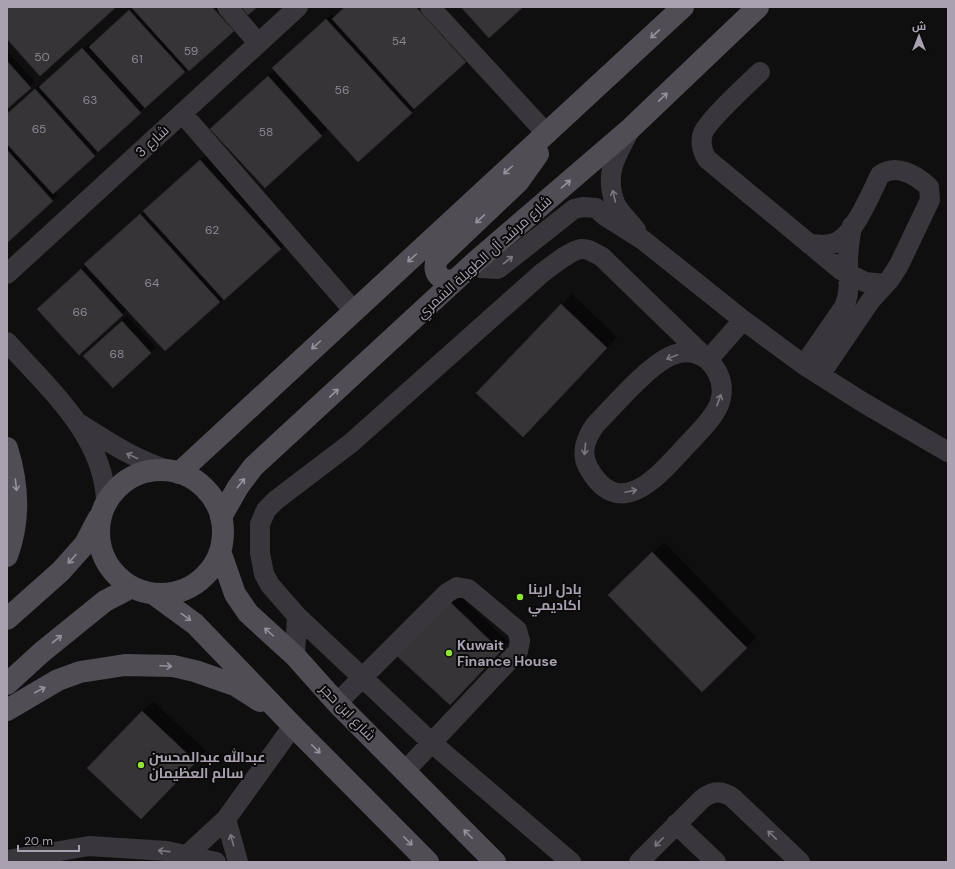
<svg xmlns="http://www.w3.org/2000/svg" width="955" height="869" font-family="'DM Sans',Cairo,sans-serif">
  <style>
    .shadow { fill: #0007 }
    .building { fill: #373438; stroke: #2b292c }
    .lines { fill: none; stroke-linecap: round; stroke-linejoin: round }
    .minor { stroke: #3a373c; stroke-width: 20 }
    .major { stroke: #514d54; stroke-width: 22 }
    .oneway { stroke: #97909e }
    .oneway2 { stroke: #7d7782 }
    .poi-dot { fill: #8fe334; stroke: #0b0a0b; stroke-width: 1.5 }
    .labels { text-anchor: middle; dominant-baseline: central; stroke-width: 4; stroke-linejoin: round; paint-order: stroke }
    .number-label { font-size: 12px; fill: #8c8692 }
    .street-label { font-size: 14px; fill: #a9a1b0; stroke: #0b0a0b }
    .poi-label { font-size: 14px; font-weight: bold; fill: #a9a1b0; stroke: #0b0a0b; text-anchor: start }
  </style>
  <rect width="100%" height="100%" fill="#100f10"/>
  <path class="shadow" d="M 133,7 L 222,7 L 238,25 L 145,107 L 54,191 L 58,195 L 8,241 L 7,114 L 40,84 L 42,86 L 88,44 L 90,46 Z
    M 346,7 L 426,7 L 471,56 L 358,161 L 328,128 L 265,187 L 217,124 L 275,70 L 279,63 L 332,14 L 335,17 Z
    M 7,51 L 35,82 L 7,108 Z
    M 206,155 L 286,243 L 281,248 L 165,350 L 127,309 L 122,314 L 43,304 Z
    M 572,294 L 617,337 L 534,425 L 562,305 Z
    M 127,316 L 156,347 L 150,352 L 90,350 Z
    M 664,542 L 756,637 L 746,648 L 620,585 Z
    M 458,594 L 508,642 L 457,696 L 450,602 Z
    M 153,701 L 206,751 L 151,807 L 89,768 Z"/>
  <path class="building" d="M 7,7 L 116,7 L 40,76 L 7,39 Z
    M 131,7 L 212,7 L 234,31 L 189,71 Z
    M 241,7 L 257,7 L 248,15 Z
    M 345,7 L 416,7 L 466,62 L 414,109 L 332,19 Z
    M 461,7 L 523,7 L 489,38 Z
    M 129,10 L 185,72 L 145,108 L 89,47 Z
    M 326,19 L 412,113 L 358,162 L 272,68 Z
    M 82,48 L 141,113 L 98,152 L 39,87 Z
    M 7,61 L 31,88 L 7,109 Z
    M 268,76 L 322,136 L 265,188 L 210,129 Z
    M 35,89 L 95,156 L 53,194 L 7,144 L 7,114 Z
    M 7,150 L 53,201 L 8,242 L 7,241 Z
    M 200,160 L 281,249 L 224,300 L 143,211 Z
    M 140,214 L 220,302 L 165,351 L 84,264 Z
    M 81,269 L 123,315 L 79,355 L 37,309 Z
    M 561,304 L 607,348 L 523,437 L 476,393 Z
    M 122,321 L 151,353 L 113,388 L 83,356 Z
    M 652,552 L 747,648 L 702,692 L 608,595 Z
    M 449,601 L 501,651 L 450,705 L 397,656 Z
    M 142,711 L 196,762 L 141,819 L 87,768 Z"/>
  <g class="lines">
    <path class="minor" d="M 227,7 L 258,43
      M 430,7 L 547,134
      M 760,72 C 748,84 708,120 703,133 C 700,142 702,151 707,159 L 841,270 L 865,282 L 885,284
      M 182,113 L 354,311
      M 630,130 C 616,156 604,173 615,203 C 619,212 630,222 636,230
      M 809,244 C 819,245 828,246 837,242 C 855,233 871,193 880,175 C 896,163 916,175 929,187 L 930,200 L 899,265 L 890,279 L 871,300 L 820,375
      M 474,263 L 481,268 L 498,269 L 574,209 L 583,207 L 596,208 L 605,216 L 643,240 L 743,320 L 804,365 L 864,403 L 948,452
      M 7,274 L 298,7
      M 7,342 C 48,388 103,435 106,500
      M 708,360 L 743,320
      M 804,365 L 844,307 C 851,291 848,277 848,261 C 848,249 850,238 852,226
      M 80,424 C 110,443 134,459 168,470
      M 295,656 L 297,616
      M 337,703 L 447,593 L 457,587 L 468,589 L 517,630 L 520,641 L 518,651 L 405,771
      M 226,819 L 238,862
      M 676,824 L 716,862
      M 187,855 L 226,819 L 293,726
      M 7,860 L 89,846 L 167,851 L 216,862
      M 571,862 L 432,743 L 297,616 L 270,585 L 264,574 L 260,553 L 260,524 L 266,510 L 276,500 L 351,443 L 542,273 C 552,266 569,251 581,249 C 588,248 596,254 602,257 L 708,360 C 719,371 724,383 721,398 C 718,415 696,435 685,447 C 659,475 619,524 588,467 C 580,452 586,438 595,425 C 614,406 649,364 673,355 C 685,350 698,353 708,360
      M 639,862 L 702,799 C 712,791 722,790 733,798 L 800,862"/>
    <path class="major" d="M 455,280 C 441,283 432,273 437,259 L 518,182 L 538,154
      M 7,448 C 18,483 20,521 7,556
      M99 532a62 62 0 1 1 124 0a62 62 0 1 1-124 0Z
      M 179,473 L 683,7
      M 221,517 L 238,487 L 253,467 L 474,263 L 631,128 L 758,7
      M 220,551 L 235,594 L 248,613 L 295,656 L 337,703 L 495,862
      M 154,594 L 195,624 L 293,726 L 428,862
      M 7,619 L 61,571 L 85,544 L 98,519
      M 7,684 L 42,652 L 105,601 L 132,587
      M 7,710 L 58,680 L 80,672 L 125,665 L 173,666 L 195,671 L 235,685 L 260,701"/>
  </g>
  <defs><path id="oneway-shaft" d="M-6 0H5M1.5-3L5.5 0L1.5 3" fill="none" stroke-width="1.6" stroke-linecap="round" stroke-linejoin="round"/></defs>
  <g class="oneway">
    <use href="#oneway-shaft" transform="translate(655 34) rotate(137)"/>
    <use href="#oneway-shaft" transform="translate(663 97) rotate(-44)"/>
    <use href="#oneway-shaft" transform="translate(508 170) rotate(138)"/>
    <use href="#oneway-shaft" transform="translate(566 184) rotate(-41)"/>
    <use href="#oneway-shaft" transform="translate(480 219) rotate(137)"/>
    <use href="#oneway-shaft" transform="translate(412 258) rotate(138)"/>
    <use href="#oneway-shaft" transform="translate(316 345) rotate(138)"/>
    <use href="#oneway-shaft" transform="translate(334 393) rotate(-43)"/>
    <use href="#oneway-shaft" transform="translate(241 483) rotate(-52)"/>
    <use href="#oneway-shaft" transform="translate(16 485) rotate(84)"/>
    <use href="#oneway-shaft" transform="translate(72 559) rotate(132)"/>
    <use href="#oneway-shaft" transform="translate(186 617) rotate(36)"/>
    <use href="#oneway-shaft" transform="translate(269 632) rotate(-138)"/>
    <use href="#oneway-shaft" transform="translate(57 639) rotate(-39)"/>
    <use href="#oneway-shaft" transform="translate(166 666) rotate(3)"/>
    <use href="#oneway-shaft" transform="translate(40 690) rotate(-28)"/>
    <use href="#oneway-shaft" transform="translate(316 749) rotate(45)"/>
    <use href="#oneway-shaft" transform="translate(468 834) rotate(-135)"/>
    <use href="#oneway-shaft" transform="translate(408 841) rotate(45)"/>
  </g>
  <g class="oneway2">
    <use href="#oneway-shaft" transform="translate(614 196) rotate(-103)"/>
    <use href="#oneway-shaft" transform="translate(508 260) rotate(-39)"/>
    <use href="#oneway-shaft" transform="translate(672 357) rotate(158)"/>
    <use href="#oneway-shaft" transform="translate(719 400) rotate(-70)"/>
    <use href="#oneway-shaft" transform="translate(585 449) rotate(95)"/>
    <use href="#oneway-shaft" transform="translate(132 456) rotate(-155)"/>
    <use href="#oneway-shaft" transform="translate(631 491) rotate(-12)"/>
    <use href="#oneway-shaft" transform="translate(772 835) rotate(-136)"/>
    <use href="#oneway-shaft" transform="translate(232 840) rotate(-106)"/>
    <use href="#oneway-shaft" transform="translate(659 842) rotate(135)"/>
    <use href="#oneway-shaft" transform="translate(164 851) rotate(-174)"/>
  </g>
  <g class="poi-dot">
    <circle cx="520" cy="597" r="4"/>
    <circle cx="449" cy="653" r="4"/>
    <circle cx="141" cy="765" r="4"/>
  </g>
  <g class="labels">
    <g class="number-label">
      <text x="399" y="41">54</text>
      <text x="191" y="51">59</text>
      <text x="42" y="57">50</text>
      <text x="137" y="59">61</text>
      <text x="342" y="90">56</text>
      <text x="90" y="100">63</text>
      <text x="39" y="129">65</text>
      <text x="266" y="132">58</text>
      <text x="212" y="230">62</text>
      <text x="152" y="283">64</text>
      <text x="80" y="312">66</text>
      <text x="117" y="354">68</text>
    </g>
    <g class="street-label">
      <text transform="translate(152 141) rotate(-43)">شارع 3</text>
      <text transform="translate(484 257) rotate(-42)">شارع مرشد آل الطويلة الشمري</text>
      <text transform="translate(348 712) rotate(46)">شارع ابن حجر</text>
    </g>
    <g class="poi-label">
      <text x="528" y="589">بادل ارينا<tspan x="528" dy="16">اكاديمي</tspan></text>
      <text x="457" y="645">Kuwait<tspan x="457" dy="16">Finance House</tspan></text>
      <text x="149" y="757">عبدالله عبدالمحسن<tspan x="149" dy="16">سالم العظيمان</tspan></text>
    </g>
  </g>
  <rect width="955" height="869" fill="none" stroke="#a9a1b0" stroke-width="16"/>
  <g transform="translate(919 36)" stroke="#0b0a0b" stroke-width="3" paint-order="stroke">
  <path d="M0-3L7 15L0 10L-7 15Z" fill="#a9a1b0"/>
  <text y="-6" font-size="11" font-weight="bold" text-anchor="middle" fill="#a9a1b0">ش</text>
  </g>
  <path d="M18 845v6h61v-6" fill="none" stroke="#a9a1b0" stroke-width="2"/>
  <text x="24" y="845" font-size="12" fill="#a9a1b0" stroke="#0b0a0b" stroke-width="3" paint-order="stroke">20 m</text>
</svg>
